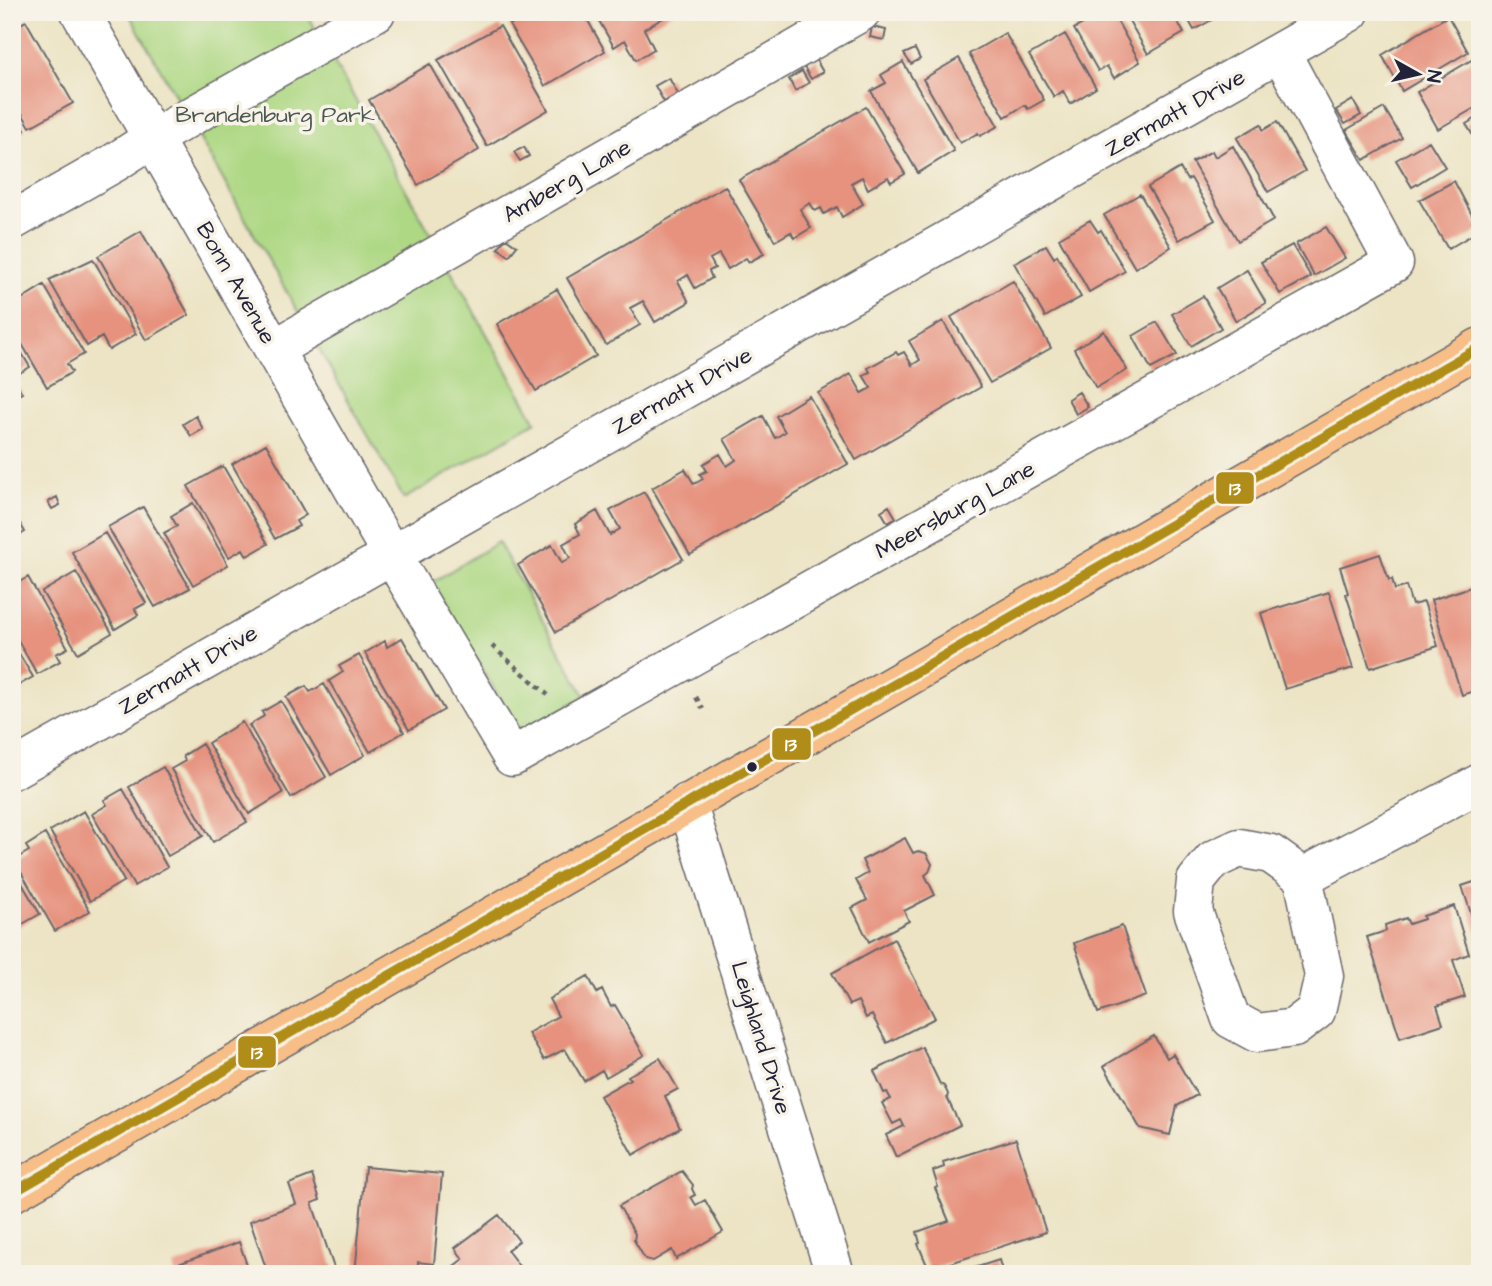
<svg xmlns="http://www.w3.org/2000/svg" width="1492" height="1286" font-family="'Architects Daughter',sans-serif">
  <style>
    .green { fill: #aed884; stroke: #687d60; stroke-width: 2 }
    .building { fill: #e6927e }
    .lines { fill: none; stroke-linecap: round; stroke-linejoin: round }
    .minor-casing { stroke: #69666b; stroke-width: 41 }
    .major-casing { stroke: #69666b; stroke-width: 41 }
    .path { stroke: #69666b; stroke-width: 4.5; stroke-dasharray: 5 5; stroke-linecap: butt }
    .minor { stroke: #fff; stroke-width: 38 }
    .major { stroke: #f7be88; stroke-width: 38 }
    .bus-1-casing { stroke: #f7f3e8; stroke-width: 16 }
    .bus-1 { stroke: #b08d19; stroke-width: 10 }
    .bus-dot { fill: #22223b; stroke: #f7f3e8; stroke-width: 2.5 }
    .labels { text-anchor: middle; dominant-baseline: central; stroke-width: 7; stroke-linejoin: round; paint-order: stroke }
    .street-label { font-size: 23px; fill: #22223b; stroke: #f7f3e8 }
    .park-label { font-size: 23px; fill: #4c5951; stroke: #f7f3e8 }
    .line-badge { stroke: #f7f3e8; stroke-width: 2.5 }
    .badge-label { font-size: 19px; text-anchor: middle; font-weight: bold; fill: #fff }
  </style>
  <rect width="100%" height="100%" fill="#f7f3e8"/>
  <filter id="ink" filterUnits="userSpaceOnUse"><feTurbulence type="fractalNoise" baseFrequency=".0143" numOctaves="2"/><feDisplacementMap in="SourceGraphic" scale="14" xChannelSelector="R" yChannelSelector="G"/><feConvolveMatrix kernelMatrix="1 2 1 2 8 2 1 2 1" color-interpolation-filters="sRGB"/></filter>
  <filter id="wash" filterUnits="userSpaceOnUse"><feTurbulence type="fractalNoise" baseFrequency=".00686" numOctaves="4" result="noise"/><feDisplacementMap in="SourceGraphic" scale="28" xChannelSelector="R" yChannelSelector="G"/><feGaussianBlur stdDeviation="1.57" result="paint"/><feColorMatrix in="noise" values="0 0 0 0 0 0 0 0 0 0 0 0 0 0 0 0 0 1.4 0 .05"/><feComposite in="paint" operator="in"/></filter>
  <g filter="url(#wash)">
    <rect width="100%" height="100%" fill="#ece4c4"/>
    <path class="green" d="M 128,12 L 306,12 L 536,422 L 404,499 Z
      M 498,542 L 585,696 L 521,734 L 431,583 Z"/>
    <g id="blocks">
      <path class="building" d="M 519,12 L 583,12 L 605,51 L 545,86 L 509,25 L 522,18 Z
        M 594,12 L 674,12 L 644,29 L 654,49 L 636,60 L 625,40 L 614,47 Z
        M 1104,12 L 1112,12 L 1140,62 L 1114,78 L 1107,66 L 1098,71 L 1074,29 Z
        M 1124,12 L 1172,12 L 1184,33 L 1148,54 Z
        M 1184,12 L 1214,12 L 1217,17 L 1194,30 Z
        M 1448,16 L 1468,52 L 1402,91 L 1382,55 Z
        M 26,21 L 73,103 L 30,127 L 12,96 L 12,28 Z
        M 500,26 L 548,110 L 487,146 L 438,60 Z
        M 872,27 L 886,30 L 884,40 L 870,37 Z
        M 1005,33 L 1044,100 L 1028,109 L 1025,105 L 1005,117 L 969,54 Z
        M 1065,34 L 1096,88 L 1070,104 L 1063,91 L 1054,97 L 1029,55 Z
        M 915,49 L 920,59 L 911,64 L 904,54 Z
        M 1480,55 L 1480,105 L 1438,129 L 1417,92 Z
        M 959,58 L 998,126 L 980,136 L 978,133 L 960,143 L 923,79 Z
        M 816,60 L 823,72 L 811,79 L 804,67 Z
        M 903,62 L 954,151 L 918,173 L 871,91 L 886,83 L 881,75 Z
        M 430,64 L 479,150 L 418,185 L 369,100 Z
        M 802,71 L 809,83 L 795,91 L 789,79 Z
        M 669,78 L 678,94 L 664,102 L 655,86 Z
        M 1353,100 L 1361,115 L 1345,124 L 1336,110 Z
        M 12,107 L 25,130 L 12,137 Z
        M 866,107 L 905,174 L 891,182 L 888,177 L 868,189 L 862,177 L 851,183 L 863,204 L 842,217 L 837,207 L 824,214 L 821,208 L 815,211 L 810,203 L 800,209 L 811,228 L 794,238 L 791,232 L 775,241 L 739,180 Z
        M 1384,108 L 1402,138 L 1364,160 L 1346,130 Z
        M 1480,116 L 1480,147 L 1466,124 Z
        M 1277,122 L 1305,171 L 1268,192 L 1237,138 L 1261,124 L 1263,130 Z
        M 1429,141 L 1445,167 L 1412,187 L 1396,160 Z
        M 1233,146 L 1274,220 L 1238,241 L 1192,162 L 1212,151 L 1215,157 Z
        M 524,147 L 529,156 L 520,161 L 514,152 Z
        M 1180,168 L 1187,180 L 1191,178 L 1215,220 L 1179,240 L 1148,187 Z
        M 1454,181 L 1480,230 L 1448,249 L 1419,200 Z
        M 725,186 L 764,254 L 749,262 L 746,258 L 728,269 L 719,254 L 710,259 L 715,268 L 709,271 L 712,278 L 695,288 L 688,275 L 678,281 L 689,302 L 655,322 L 643,301 L 630,308 L 640,325 L 606,345 L 567,278 Z
        M 1140,194 L 1171,247 L 1135,268 L 1104,215 Z
        M 1090,220 L 1098,232 L 1101,230 L 1125,271 L 1089,292 L 1059,238 Z
        M 1326,227 L 1345,258 L 1314,276 L 1296,244 Z
        M 141,231 L 189,315 L 146,340 L 98,256 Z
        M 506,238 L 517,246 L 509,256 L 498,248 Z
        M 1046,245 L 1054,258 L 1057,255 L 1081,297 L 1045,317 L 1014,263 Z
        M 1292,245 L 1311,277 L 1280,294 L 1261,262 Z
        M 93,259 L 136,334 L 109,350 L 102,337 L 87,346 L 49,280 Z
        M 1247,270 L 1266,303 L 1236,321 L 1217,288 Z
        M 1013,281 L 1051,348 L 990,383 L 951,317 Z
        M 44,285 L 84,354 L 67,364 L 72,372 L 47,387 L 12,327 L 12,305 Z
        M 557,289 L 596,356 L 536,391 L 497,324 Z
        M 1203,296 L 1221,328 L 1191,346 L 1172,314 Z
        M 943,321 L 981,387 L 856,460 L 818,393 L 851,374 L 862,393 L 871,388 L 863,375 L 870,372 L 868,368 L 896,352 L 898,355 L 904,352 L 912,365 L 920,360 L 909,341 Z
        M 1157,322 L 1177,355 L 1151,369 L 1133,336 Z
        M 1104,331 L 1127,370 L 1096,388 L 1074,349 Z
        M 12,337 L 30,367 L 13,377 L 22,393 L 12,398 Z
        M 1079,392 L 1088,407 L 1076,414 L 1068,399 Z
        M 809,396 L 848,464 L 690,555 L 652,488 L 685,469 L 694,484 L 703,479 L 700,474 L 707,471 L 703,464 L 720,454 L 727,466 L 736,460 L 724,439 L 763,416 L 775,438 L 785,432 L 776,416 Z
        M 196,416 L 203,429 L 191,436 L 183,424 Z
        M 266,444 L 306,515 L 296,521 L 299,526 L 275,539 L 232,464 Z
        M 223,466 L 268,544 L 247,556 L 243,549 L 229,557 L 188,486 Z
        M 644,492 L 683,559 L 556,632 L 518,565 L 552,545 L 562,563 L 570,558 L 563,544 L 580,534 L 575,524 L 597,511 L 610,535 L 620,529 L 610,511 Z
        M 57,497 L 60,505 L 52,509 L 48,502 Z
        M 193,503 L 228,565 L 193,585 L 164,533 L 177,526 L 171,516 Z
        M 889,506 L 896,518 L 888,523 L 881,511 Z
        M 143,507 L 190,588 L 155,607 L 108,527 Z
        M 16,517 L 25,532 L 12,540 L 12,519 Z
        M 105,533 L 146,603 L 135,609 L 138,615 L 115,629 L 72,552 Z
        M 1380,554 L 1389,580 L 1392,579 L 1395,590 L 1406,586 L 1412,605 L 1424,602 L 1438,646 L 1370,668 L 1346,594 L 1348,593 L 1340,567 Z
        M 76,572 L 112,633 L 78,653 L 42,592 Z
        M 28,577 L 68,648 L 56,654 L 60,661 L 37,674 L 12,630 L 12,586 Z
        M 1480,584 L 1480,689 L 1462,695 L 1431,600 Z
        M 1329,592 L 1353,668 L 1285,689 L 1261,613 Z
        M 402,638 L 444,710 L 409,730 L 365,653 L 385,641 L 387,647 Z
        M 12,642 L 33,677 L 12,689 Z
        M 359,655 L 404,732 L 370,752 L 329,681 L 343,672 L 339,666 Z
        M 324,684 L 365,755 L 331,775 L 286,697 L 306,686 L 310,692 Z
        M 281,701 L 326,777 L 291,798 L 249,725 L 264,716 L 262,712 Z
        M 242,722 L 283,793 L 249,814 L 208,743 Z
        M 202,744 L 247,822 L 213,842 L 171,769 L 185,761 L 183,756 Z
        M 163,767 L 203,836 L 168,856 L 129,787 Z
        M 123,789 L 167,867 L 134,886 L 92,814 L 107,805 L 104,800 Z
        M 84,811 L 124,881 L 90,901 L 50,831 Z
        M 45,834 L 90,911 L 55,931 L 14,860 L 29,851 L 26,846 Z
        M 905,838 L 913,853 L 918,851 L 926,853 L 932,864 L 929,872 L 925,875 L 935,895 L 904,911 L 909,921 L 869,942 L 852,908 L 867,900 L 856,880 L 868,873 L 862,860 Z
        M 12,867 L 40,914 L 12,930 Z
        M 1480,880 L 1480,938 L 1479,938 L 1462,886 Z
        M 1454,906 L 1469,954 L 1453,960 L 1465,997 L 1437,1006 L 1443,1024 L 1400,1038 L 1367,937 L 1386,931 L 1385,925 L 1406,918 L 1409,924 L 1424,919 L 1423,916 Z
        M 1122,926 L 1146,996 L 1098,1013 L 1074,943 Z
        M 894,939 L 935,1018 L 887,1043 L 872,1015 L 866,1018 L 858,1001 L 849,1005 L 832,973 Z
        M 588,976 L 597,993 L 602,990 L 611,1007 L 615,1005 L 644,1055 L 606,1077 L 602,1070 L 584,1081 L 565,1049 L 544,1060 L 528,1033 L 558,1016 L 549,999 Z
        M 1154,1036 L 1167,1058 L 1173,1054 L 1197,1095 L 1177,1106 L 1170,1135 L 1140,1128 L 1104,1066 Z
        M 922,1047 L 940,1084 L 944,1086 L 948,1094 L 947,1098 L 960,1125 L 896,1157 L 886,1135 L 904,1126 L 901,1120 L 893,1124 L 882,1103 L 891,1099 L 887,1092 L 884,1093 L 874,1071 Z
        M 660,1058 L 678,1089 L 665,1096 L 680,1128 L 633,1155 L 600,1096 L 630,1079 L 628,1076 Z
        M 1016,1139 L 1046,1232 L 929,1270 L 918,1244 L 920,1243 L 917,1232 L 949,1221 L 935,1188 L 938,1187 L 933,1171 L 944,1167 L 943,1162 Z
        M 365,1167 L 442,1174 L 434,1264 L 418,1262 L 417,1274 L 355,1274 Z
        M 682,1171 L 693,1185 L 692,1189 L 695,1195 L 691,1197 L 696,1205 L 705,1200 L 723,1232 L 676,1259 L 672,1250 L 653,1261 L 645,1259 L 634,1240 L 635,1234 L 619,1206 Z
        M 312,1175 L 320,1200 L 312,1203 L 336,1274 L 268,1274 L 250,1221 L 296,1204 L 289,1184 Z
        M 499,1215 L 519,1241 L 507,1250 L 525,1274 L 443,1274 L 463,1259 L 455,1248 Z
        M 239,1242 L 250,1274 L 175,1274 L 173,1266 Z
        M 999,1260 L 1003,1274 L 959,1274 L 959,1273 Z"/>
    </g>
  </g>
  <g filter="url(#ink)">
    <use href="#blocks" fill-opacity="0" stroke="#69666b" stroke-width="2"/>
    <g class="lines">
      <g class="minor-casing">
        <path id="minor" d="M 80,12 L 391,554 L 512,757 L 1394,263 L 1281,53
          M 12,221 L 114,163 L 153,138 L 376,12
          M 274,349 L 861,12
          M 12,770 L 1350,12
          M 687,803 L 835,1274
          M 1239,848 L 1271,854 L 1303,877 L 1324,976 L 1316,1011 L 1294,1028 L 1257,1033 L 1231,1019 L 1193,911 L 1196,881 L 1213,860 Z
          M 1303,877 L 1480,783"/>
      </g>
      <g class="major-casing">
        <path id="major" d="M 12,1193 L 1480,347"/>
      </g>
      <path class="path" d="M 492,646 L 548,695
        M 696,697 L 703,709"/>
      <use href="#minor" class="minor"/>
      <use href="#major" class="major"/>
      <g class="bus-1-casing">
        <path id="bus-1" d="M 12,1193 L 1480,347"/>
      </g>
      <use href="#bus-1" class="bus-1"/>
    </g>
  </g>
  <circle class="bus-dot" cx="752" cy="767" r="6"/>
  <g class="labels">
    <g class="street-label">
      <text transform="translate(1175 113) rotate(-29)">Zermatt Drive</text>
      <text transform="translate(567 181) rotate(-30)">Amberg Lane</text>
      <text transform="translate(236 283) rotate(60)">Bonn Avenue</text>
      <text transform="translate(682 391) rotate(-29)">Zermatt Drive</text>
      <text transform="translate(955 510) rotate(-29)">Meersburg Lane</text>
      <text transform="translate(188 670) rotate(-30)">Zermatt Drive</text>
      <text transform="translate(761 1038) rotate(73)">Leighland Drive</text>
    </g>
    <g class="park-label">
      <text x="275" y="115">Brandenburg Park</text>
    </g>
  </g>
  <g class="line-badge">
    <rect x="1215" y="471" width="40" height="34" rx="7" fill="#b08d19"/>
    <rect x="771" y="727" width="41" height="34" rx="7" fill="#b08d19"/>
    <rect x="237" y="1035" width="40" height="34" rx="7" fill="#b08d19"/>
  </g>
  <g class="badge-label">
    <text x="1235" y="495">13</text>
    <text x="791" y="751">13</text>
    <text x="257" y="1059">13</text>
  </g>
  <rect width="1492" height="1286" fill="none" stroke="#f7f3e8" stroke-width="42"/>
  <g transform="translate(1418 74) rotate(98)" stroke="#f7f3e8" stroke-width="5" paint-order="stroke">
  <path d="M0-5L12 26L0 18L-12 26Z" fill="#22223b"/>
  <text y="-10" font-size="19" font-weight="bold" text-anchor="middle" fill="#22223b">N</text>
  </g>
</svg>
